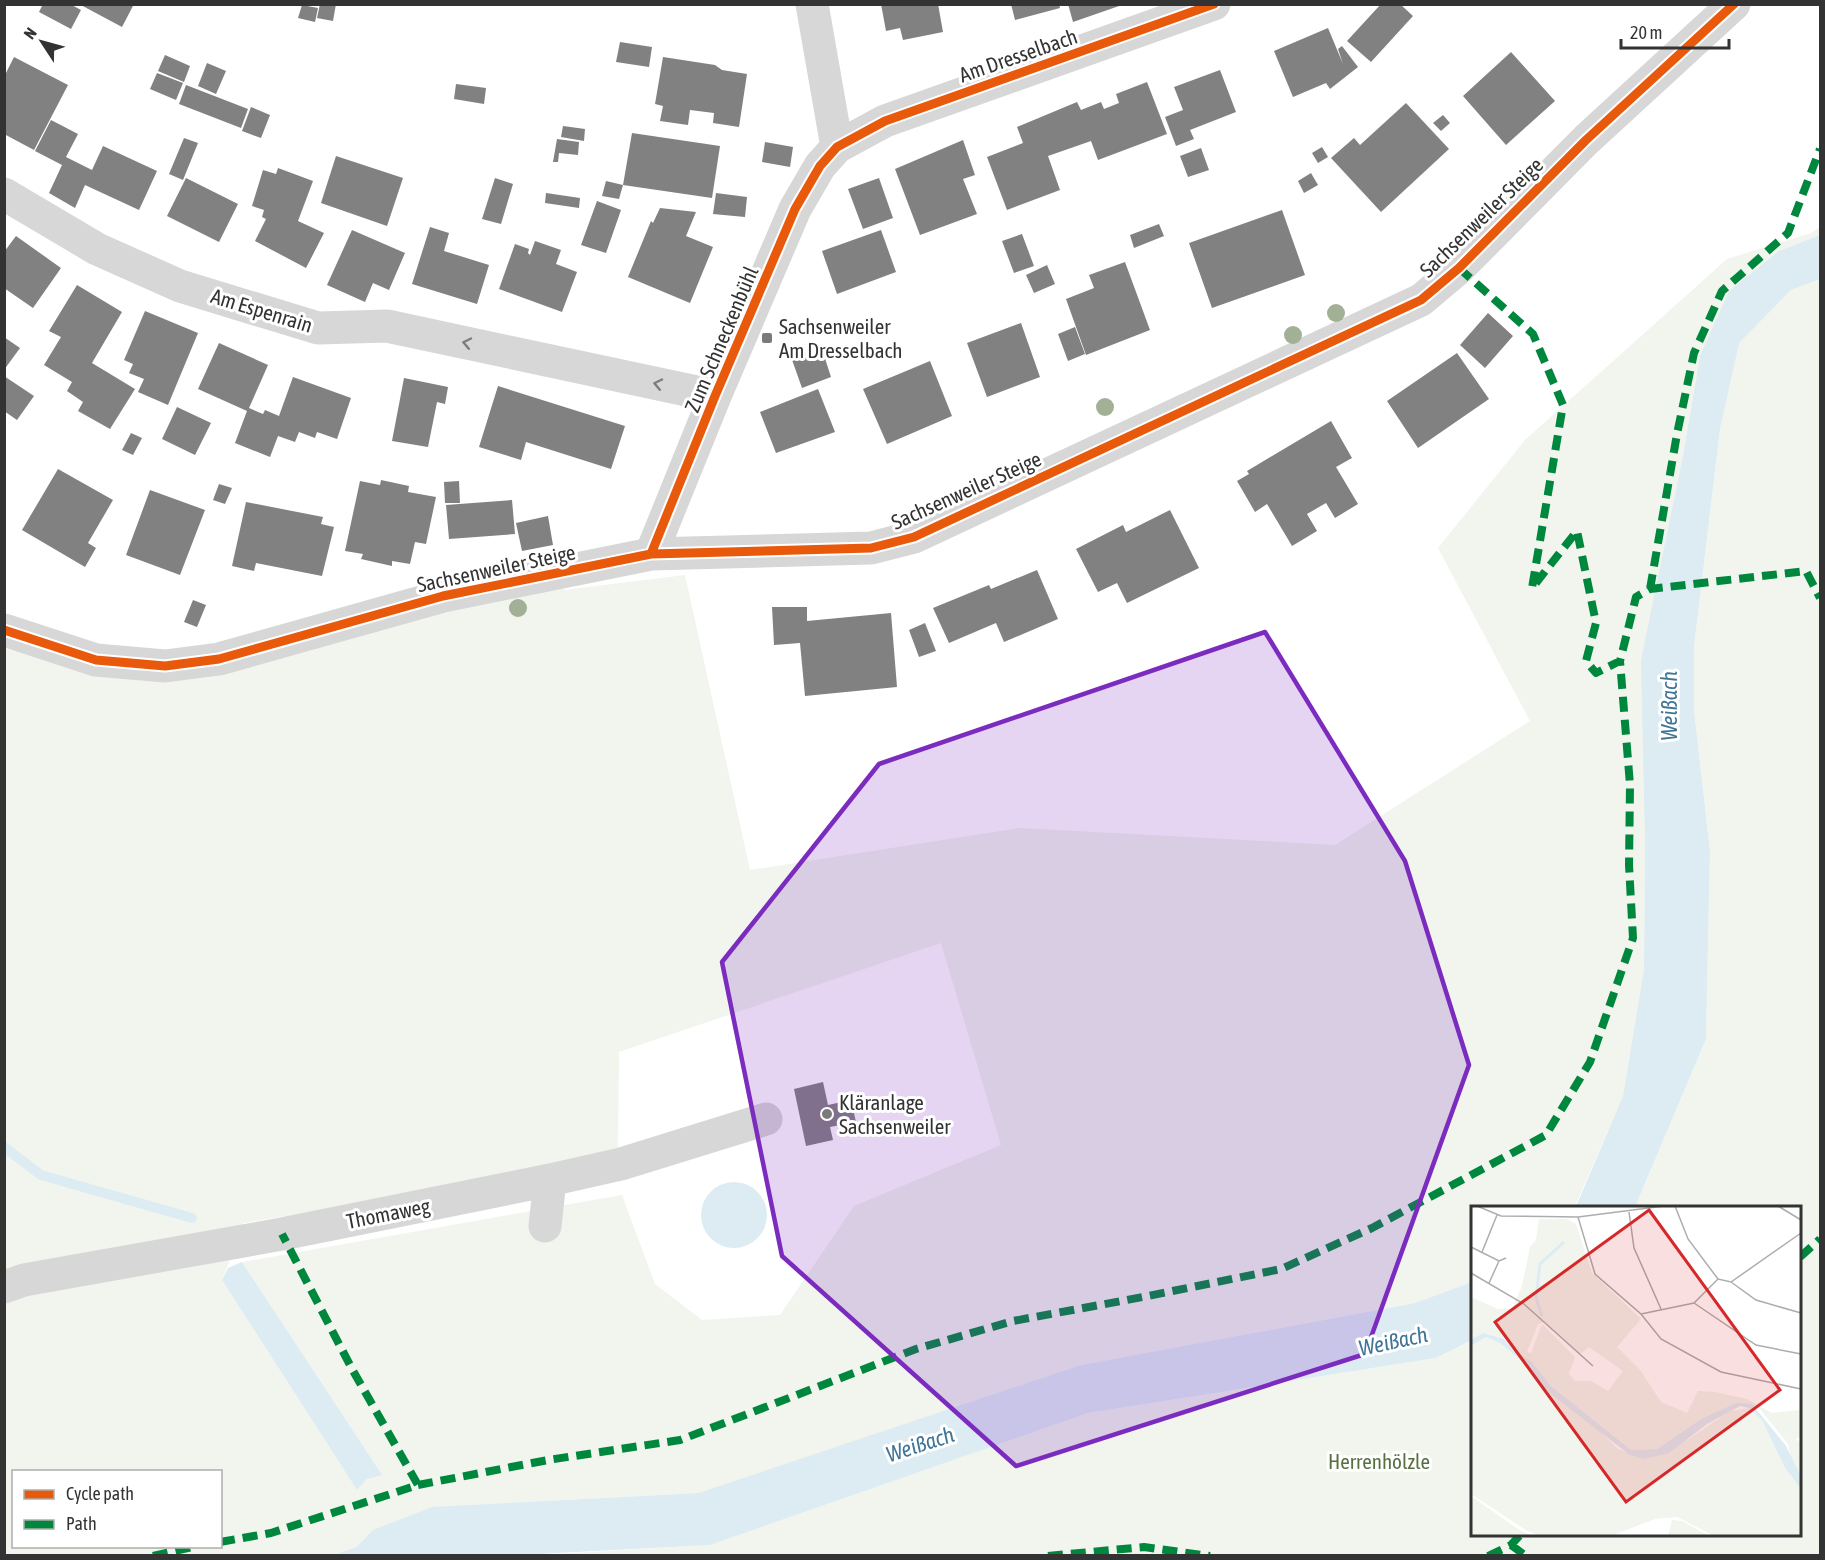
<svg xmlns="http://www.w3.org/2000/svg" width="1825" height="1560" font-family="'Asap Condensed',sans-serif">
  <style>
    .green { fill: #f1f5ed; fill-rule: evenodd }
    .water { fill: #ddebf3 }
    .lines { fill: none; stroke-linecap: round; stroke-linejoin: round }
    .stream { stroke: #ddebf3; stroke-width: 10 }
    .building { fill: #818181 }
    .minor { stroke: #d7d7d7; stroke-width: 33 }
    .quiet { stroke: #00873e; stroke-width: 8; stroke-dasharray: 15 8; stroke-linecap: butt }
    .cycleway-casing { stroke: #fff; stroke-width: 13 }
    .cycleway { stroke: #e8590c; stroke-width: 9 }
    .tree { fill: #a2b095 }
    .oneway { stroke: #7d7d7d }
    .marked { fill: #7b2cbf; fill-opacity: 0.2; stroke: #7b2cbf; stroke-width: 4.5; stroke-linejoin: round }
    .poi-dot { fill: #7a7a7a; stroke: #fff; stroke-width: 2 }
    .labels { text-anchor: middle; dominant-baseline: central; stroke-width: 6; stroke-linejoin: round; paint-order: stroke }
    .street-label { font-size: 21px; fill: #333; stroke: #fff }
    .poi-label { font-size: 21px; fill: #333; stroke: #fff; text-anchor: start }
    .park-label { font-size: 21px; fill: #56703f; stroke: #fff }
    .water-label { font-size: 22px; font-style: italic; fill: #3f7597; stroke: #fff }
    .inset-river { fill: none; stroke: #ddebf3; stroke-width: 3 }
    .inset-road { fill: none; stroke: #adadad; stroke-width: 1.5 }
    .view { fill: #d62828; fill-opacity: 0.15; stroke: #d62828; stroke-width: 3 }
    .inset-edge { fill: none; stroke: #333; stroke-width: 3 }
  </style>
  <rect width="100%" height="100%" fill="#fff"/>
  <path class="green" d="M 1820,227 L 1820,235 L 1779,251 L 1700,356 L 1682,461 L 1645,839 L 1644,969 L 1623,1096 L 1576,1204 L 1573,1208 L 1472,1208 L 1472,1282 L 1415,1303 L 1081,1365 L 698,1493 L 528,1502 L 373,1530 L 356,1547 L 334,1555 L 5,1555 L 4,648 L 97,674 L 144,681 L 194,678 L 561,579 L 564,590 L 685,575 L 750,870 L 1020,828 L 1335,845 L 1530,721 L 1438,548 L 1525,440 L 1727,259 L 1811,233 ZM 941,943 L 1001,1145 L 854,1206 L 780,1315 L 702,1320 L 655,1284 L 622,1195 L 242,1262 L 381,1474 L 367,1479 L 357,1490 L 222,1280 L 244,1223 L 371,1202 L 618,1150 L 619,1052 ZM 14,1472 L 220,1472 L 220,1546 L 14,1546 Z
    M 1820,279 L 1820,1555 L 519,1556 L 710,1545 L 1088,1413 L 1436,1358 L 1472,1340 L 1472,1534 L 1800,1534 L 1800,1208 L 1635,1207 L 1706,1039 L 1710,851 L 1694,710 L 1694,647 L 1720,429 L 1738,343 L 1791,290 Z"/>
  <path class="water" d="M 1820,235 L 1820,279 L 1791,290 L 1739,343 L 1720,429 L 1694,647 L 1694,710 L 1710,851 L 1706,1039 L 1635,1207 L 1573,1207 L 1577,1204 L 1623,1096 L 1644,969 L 1645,839 L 1641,660 L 1682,461 L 1700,356 L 1729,291 L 1779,251 Z
    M701 1215a33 33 0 1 1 66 0a33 33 0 1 1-66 0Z
    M 242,1262 L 382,1475 L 367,1479 L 357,1490 L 222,1280 L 228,1268 Z
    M 1472,1282 L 1472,1340 L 1436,1358 L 1088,1413 L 710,1545 L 519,1555 L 334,1555 L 356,1547 L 373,1530 L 432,1507 L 698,1493 L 1081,1365 L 1415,1303 Z"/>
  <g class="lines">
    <path class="stream" d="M 4,1147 L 41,1175 L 192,1218"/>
  </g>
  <path class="building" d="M 43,4 L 70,4 L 81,10 L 71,29 L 39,12 Z
    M 79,4 L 134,4 L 122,27 Z
    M 320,4 L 336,4 L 333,21 L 317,18 Z
    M 881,4 L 938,4 L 943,32 L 903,40 L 900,28 L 886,31 Z
    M 1011,4 L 1059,4 L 1060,8 L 1015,20 Z
    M 1068,4 L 1121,4 L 1122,5 L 1073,22 Z
    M 1381,4 L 1400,4 L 1413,16 L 1371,62 L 1347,41 Z
    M 302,5 L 318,8 L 315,22 L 298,18 Z
    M 1328,28 L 1343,64 L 1338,49 L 1342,46 L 1358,67 L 1330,89 L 1326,83 L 1293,97 L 1274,51 Z
    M 620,42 L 652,47 L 649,67 L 616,62 Z
    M 1511,52 L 1555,101 L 1506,145 L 1463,96 Z
    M 165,55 L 190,66 L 184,82 L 158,71 Z
    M 14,57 L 68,85 L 34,150 L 4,134 L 4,77 Z
    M 663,57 L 715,65 L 722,70 L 747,74 L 739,127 L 713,123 L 714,113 L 690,110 L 688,125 L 660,121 L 663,106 L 655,104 Z
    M 207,63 L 226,71 L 216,94 L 198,86 Z
    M 1220,70 L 1236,112 L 1190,130 L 1194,139 L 1176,146 L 1165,117 L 1183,110 L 1174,87 Z
    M 157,73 L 183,83 L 176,100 L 150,89 Z
    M 1147,82 L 1167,134 L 1098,160 L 1091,141 L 1048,156 L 1060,190 L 1007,210 L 987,157 L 1023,143 L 1017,127 L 1077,102 L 1081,110 L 1101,102 L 1104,109 L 1119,103 L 1116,94 Z
    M 456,84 L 486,88 L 484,104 L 454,99 Z
    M 186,85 L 248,109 L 241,128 L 179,104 Z
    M 1406,103 L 1449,149 L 1381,212 L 1331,158 L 1354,138 L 1360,145 Z
    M 251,107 L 270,115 L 261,138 L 242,131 Z
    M 1443,115 L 1450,123 L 1441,131 L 1433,123 Z
    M 51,120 L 78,134 L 66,157 L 92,170 L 103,146 L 157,171 L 139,210 L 85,185 L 75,208 L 49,193 L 62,165 L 35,151 Z
    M 563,126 L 585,129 L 584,141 L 561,137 Z
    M 632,133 L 720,146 L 712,198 L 623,185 Z
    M 184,138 L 198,143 L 183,180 L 169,174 Z
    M 557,139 L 579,142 L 578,155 L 559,153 L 558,162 L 553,162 Z
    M 963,140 L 975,175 L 963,179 L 977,214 L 920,235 L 895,169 Z
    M 765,142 L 793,147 L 790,167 L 762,162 Z
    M 1322,147 L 1328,157 L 1318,163 L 1312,153 Z
    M 1201,148 L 1209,170 L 1188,177 L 1180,156 Z
    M 336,156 L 403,178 L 387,226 L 321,203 Z
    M 278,168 L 313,181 L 298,221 L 324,233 L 306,268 L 255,241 L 266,219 L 262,217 L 264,210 L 252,206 L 263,170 L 276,174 Z
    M 1311,173 L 1318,185 L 1304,193 L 1298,181 Z
    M 186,178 L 238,204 L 219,242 L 167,216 Z
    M 495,178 L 513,184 L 501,224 L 482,219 Z
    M 879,178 L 893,218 L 863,229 L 848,189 Z
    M 606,181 L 623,185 L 619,199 L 602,196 Z
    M 546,193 L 580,198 L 579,208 L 545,203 Z
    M 716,193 L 747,197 L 745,217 L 713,214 Z
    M 597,201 L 621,210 L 606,253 L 581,245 Z
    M 660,208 L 696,212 L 686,236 L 713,247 L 690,303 L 628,277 L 651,221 L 653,223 Z
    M 1282,210 L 1305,275 L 1212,308 L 1189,243 Z
    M 1159,224 L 1164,236 L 1134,248 L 1130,235 Z
    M 430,227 L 449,233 L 444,251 L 489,265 L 477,304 L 412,284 Z
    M 352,230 L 405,253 L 389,290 L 373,283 L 365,302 L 327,285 Z
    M 881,230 L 896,272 L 837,294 L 822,251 Z
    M 1022,234 L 1034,266 L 1014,273 L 1002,241 Z
    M 16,236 L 61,268 L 33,308 L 4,288 L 4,252 Z
    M 535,241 L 561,250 L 556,264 L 577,272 L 562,312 L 499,289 L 515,244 L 529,249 L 528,253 L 530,255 Z
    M 1125,262 L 1150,330 L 1086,355 L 1066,299 L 1094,288 L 1089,275 Z
    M 1047,265 L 1055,284 L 1034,293 L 1026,275 Z
    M 77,285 L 122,312 L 92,363 L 135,389 L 110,429 L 78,411 L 83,402 L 67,391 L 72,382 L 44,365 L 61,337 L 49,331 Z
    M 145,311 L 198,333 L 168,405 L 138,392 L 144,379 L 129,373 L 133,364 L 124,360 Z
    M 1488,313 L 1513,336 L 1485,368 L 1460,345 Z
    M 1021,323 L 1040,377 L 987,397 L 967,343 Z
    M 1075,327 L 1085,354 L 1068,361 L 1058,334 Z
    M 4,337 L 20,348 L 4,370 Z
    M 219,343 L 268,365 L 249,408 L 263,414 L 265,410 L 279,416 L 293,377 L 351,398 L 337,439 L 317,432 L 315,438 L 299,432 L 295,442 L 278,436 L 270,457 L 235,443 L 247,411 L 198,389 Z
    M 821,346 L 831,377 L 802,388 L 791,357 Z
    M 1457,353 L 1489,399 L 1418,448 L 1387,401 Z
    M 930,361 L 952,416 L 887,444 L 863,389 Z
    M 4,376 L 34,396 L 17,420 L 4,411 Z
    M 404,378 L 448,387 L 445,404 L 437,402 L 428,447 L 392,441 Z
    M 498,386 L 625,426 L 611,469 L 526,442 L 521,460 L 479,447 Z
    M 818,389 L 835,432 L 776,453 L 760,412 Z
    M 177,407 L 211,423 L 195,455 L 162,439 Z
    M 1331,421 L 1352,458 L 1336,467 L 1358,504 L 1335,518 L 1326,503 L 1307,514 L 1317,531 L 1292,546 L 1267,504 L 1255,512 L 1237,481 L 1249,474 L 1247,471 Z
    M 131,433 L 142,438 L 133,455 L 122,450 Z
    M 58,469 L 113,500 L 88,543 L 96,548 L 85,567 L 22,530 Z
    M 381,480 L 409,486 L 408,492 L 436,497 L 426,544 L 415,542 L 410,564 L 392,561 L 392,566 L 361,559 L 363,554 L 345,551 L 360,481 L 380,485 Z
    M 459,481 L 460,503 L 445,503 L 444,482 Z
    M 219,484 L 232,488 L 225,504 L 213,500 Z
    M 150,490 L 205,510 L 180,575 L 126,555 Z
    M 512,500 L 515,534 L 449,539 L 446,505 Z
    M 246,502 L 323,517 L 321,524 L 334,527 L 322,576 L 256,563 L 254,571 L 232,566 Z
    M 1170,510 L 1199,568 L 1127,603 L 1117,583 L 1098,592 L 1076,549 L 1123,525 L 1126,532 Z
    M 548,516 L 553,545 L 522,551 L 516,523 Z
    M 1037,570 L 1058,619 L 1004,642 L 996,623 L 949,643 L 933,608 L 989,585 L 991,589 Z
    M 193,600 L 206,605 L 197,627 L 184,622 Z
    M 772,607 L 807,607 L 807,621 L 891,613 L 897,687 L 805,696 L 800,643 L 774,645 Z
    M 925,623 L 936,651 L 919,657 L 909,630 Z
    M 823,1082 L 828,1105 L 851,1100 L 856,1122 L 830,1127 L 833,1140 L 806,1146 L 794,1089 Z"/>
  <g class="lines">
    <path class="minor" d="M 812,4 L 837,147
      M 4,194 L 97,249 L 180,286 L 318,328 L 387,326 L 715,396
      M 651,554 L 715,396 L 795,209 L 820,166 L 837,147 L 885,121 L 1214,4
      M 4,630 L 96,660 L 165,666 L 219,659 L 443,596 L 651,554 L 871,548 L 914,537 L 1421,300 L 1459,268 L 1586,140 L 1734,4
      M 545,1226 L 550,1180
      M 4,1287 L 24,1280 L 282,1234 L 550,1180 L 621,1164 L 766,1119"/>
    <path class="quiet" d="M 1459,268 L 1533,334 L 1563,405 L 1532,588 L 1577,531 L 1596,623 L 1586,661 L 1596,673 L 1620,661 L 1636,597 L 1650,589 L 1806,571 L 1820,598
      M 1650,589 L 1677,434 L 1694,353 L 1722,291 L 1788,233 L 1820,149
      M 1800,1257 L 1820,1239
      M 418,1485 L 548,1460 L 680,1440 L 916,1349 L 1013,1321 L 1143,1297 L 1281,1269 L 1372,1228 L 1546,1135 L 1590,1062 L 1633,938 L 1629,865 L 1630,785 L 1620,661
      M 220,1542 L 271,1533 L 418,1485 L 352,1369 L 282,1234
      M 1511,1545 L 1526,1556
      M 153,1556 L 197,1546
      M 1048,1556 L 1144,1547 L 1210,1556
      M 1488,1556 L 1511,1545 L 1521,1534"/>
    <g class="cycleway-casing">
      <path id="cycleway" d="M 651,554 L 715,396 L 795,209 L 820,166 L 837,147 L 885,121 L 1214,4
        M 4,630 L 96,660 L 165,666 L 219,659 L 443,596 L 651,554 L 871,548 L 914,537 L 1421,300 L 1459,268 L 1586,140 L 1734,4"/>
    </g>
    <use href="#cycleway" class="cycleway"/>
  </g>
  <g class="tree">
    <circle cx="1336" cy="313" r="9"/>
    <circle cx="1293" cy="335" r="9"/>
    <circle cx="1105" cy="407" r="9"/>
    <circle cx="518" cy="608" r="9"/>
  </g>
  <defs><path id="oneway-chevron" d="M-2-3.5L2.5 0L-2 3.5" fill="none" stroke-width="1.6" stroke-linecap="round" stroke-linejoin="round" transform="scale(1.5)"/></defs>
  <g class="oneway">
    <use href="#oneway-chevron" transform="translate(467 343) rotate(-168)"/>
    <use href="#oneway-chevron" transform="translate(658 384) rotate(-168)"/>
  </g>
  <path class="marked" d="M 1265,632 L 1405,861 L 1469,1065 L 1365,1354 L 1016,1466 L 782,1256 L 722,962 L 879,764 Z"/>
  <g class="poi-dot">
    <rect x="761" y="332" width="12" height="12" rx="3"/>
    <circle cx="827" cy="1114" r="6"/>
  </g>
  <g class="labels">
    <g class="street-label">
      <text transform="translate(1018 55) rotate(-19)">Am Dresselbach</text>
      <text transform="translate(1481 217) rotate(-44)">Sachsenweiler Steige</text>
      <text transform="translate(262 310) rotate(17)">Am Espenrain</text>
      <text transform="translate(721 339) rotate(-67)">Zum Schneckenbühl</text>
      <text transform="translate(966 490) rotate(-24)">Sachsenweiler Steige</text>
      <text transform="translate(496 568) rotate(-12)">Sachsenweiler Steige</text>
      <text transform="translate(388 1213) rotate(-11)">Thomaweg</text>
    </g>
    <g class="poi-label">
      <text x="779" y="326">Sachsenweiler<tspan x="779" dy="24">Am Dresselbach</tspan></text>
      <text x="839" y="1102">Kläranlage<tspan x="839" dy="24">Sachsenweiler</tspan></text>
    </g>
    <g class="park-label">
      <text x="1379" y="1461">Herrenhölzle</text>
    </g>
    <g class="water-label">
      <text transform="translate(1669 706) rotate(-90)">Weißach</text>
      <text transform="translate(1393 1341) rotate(-12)">Weißach</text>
      <text transform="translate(920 1444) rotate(-18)">Weißach</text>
    </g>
  </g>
  <g transform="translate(1471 1206)">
    <rect width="330" height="330" fill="#fff"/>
    <path d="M 68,13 L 96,13 L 105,18 L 121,67 L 170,113 L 146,141 L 169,164 L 190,196 L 216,207 L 227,185 L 244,186 L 276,193 L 301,207 L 328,204 L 330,232 L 328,231 L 324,234 L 330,235 L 330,270 L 322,260 L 317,238 L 289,203 L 265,197 L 230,213 L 186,243 L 160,244 L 80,180 L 60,155 L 44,146 L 33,133 L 14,127 L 0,133 L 0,91 L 27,103 L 41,103 L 51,80 L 59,41 L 65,34 ZM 74,116 L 109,148 L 118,141 L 152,165 L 137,185 L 120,175 L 104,175 L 98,168 L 104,151 L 71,118 L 60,147 L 56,146 L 67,118 ZM 15,131 L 30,137 L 57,160 L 76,185 L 116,213 L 147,243 L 174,253 L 216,234 L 259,205 L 278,202 L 291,214 L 314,262 L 330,283 L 330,330 L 243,330 L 206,311 L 184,313 L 140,330 L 69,330 L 56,325 L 0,288 L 0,140 ZM 0,290 L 47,323 L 62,330 L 0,330 ZM 201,314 L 211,315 L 238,330 L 197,330 Z" fill="#f1f5ed" fill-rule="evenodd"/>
    <path d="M 13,127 L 33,133 L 44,146 L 60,155 L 80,180 L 160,244 L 186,243 L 230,213 L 265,197 L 281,198 L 315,240 L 330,270 L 330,283 L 314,262 L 291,214 L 278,202 L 269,200 L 236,218 L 198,247 L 173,253 L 159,249 L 76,185 L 57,160 L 29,137 L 15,131 L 0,140 L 0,133 Z" fill="#ddebf3"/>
    <path class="inset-river" d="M 71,110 L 65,92 L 69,58 L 93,36"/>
    <path class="inset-road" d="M 6,0 L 30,10 L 107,11 L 193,0M 204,0 L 217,33 L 247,73M 307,0 L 330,14M 158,6 L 163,42 L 190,103M 107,11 L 124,68 L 170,108 L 190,133 L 250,166 L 330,183M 0,41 L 28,55 L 35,52M 11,46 L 26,9M 0,67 L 53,98 L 122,160M 260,76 L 285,94 L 330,107M 18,77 L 28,55M 223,97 L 285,139 L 330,148M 170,108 L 223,97 L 247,73 L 260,76 L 330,27"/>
    <path class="view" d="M 178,4 L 309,184 L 155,296 L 24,116 Z"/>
    <rect width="330" height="330" class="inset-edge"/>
  </g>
  <rect width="1825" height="1560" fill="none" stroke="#333333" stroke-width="12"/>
  <rect x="12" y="1470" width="210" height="78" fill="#ffffff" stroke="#adadad" stroke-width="1.5"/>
  <rect x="24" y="1490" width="30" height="9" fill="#e8590c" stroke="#adadad" stroke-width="1.5"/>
  <text x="66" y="1500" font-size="18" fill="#333333">Cycle path</text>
  <rect x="24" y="1520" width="30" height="9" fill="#00873e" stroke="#adadad" stroke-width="1.5"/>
  <text x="66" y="1530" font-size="18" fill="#333333">Path</text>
  <g transform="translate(42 42) rotate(306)" stroke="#ffffff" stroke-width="4.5" paint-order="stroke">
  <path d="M0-4.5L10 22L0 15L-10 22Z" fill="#333333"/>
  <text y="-9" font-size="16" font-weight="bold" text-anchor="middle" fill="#333333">N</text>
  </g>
  <path d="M1621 39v9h108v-9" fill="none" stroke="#333333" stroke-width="3"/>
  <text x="1630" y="39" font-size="18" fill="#333333" stroke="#ffffff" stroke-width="4.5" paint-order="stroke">20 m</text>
</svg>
